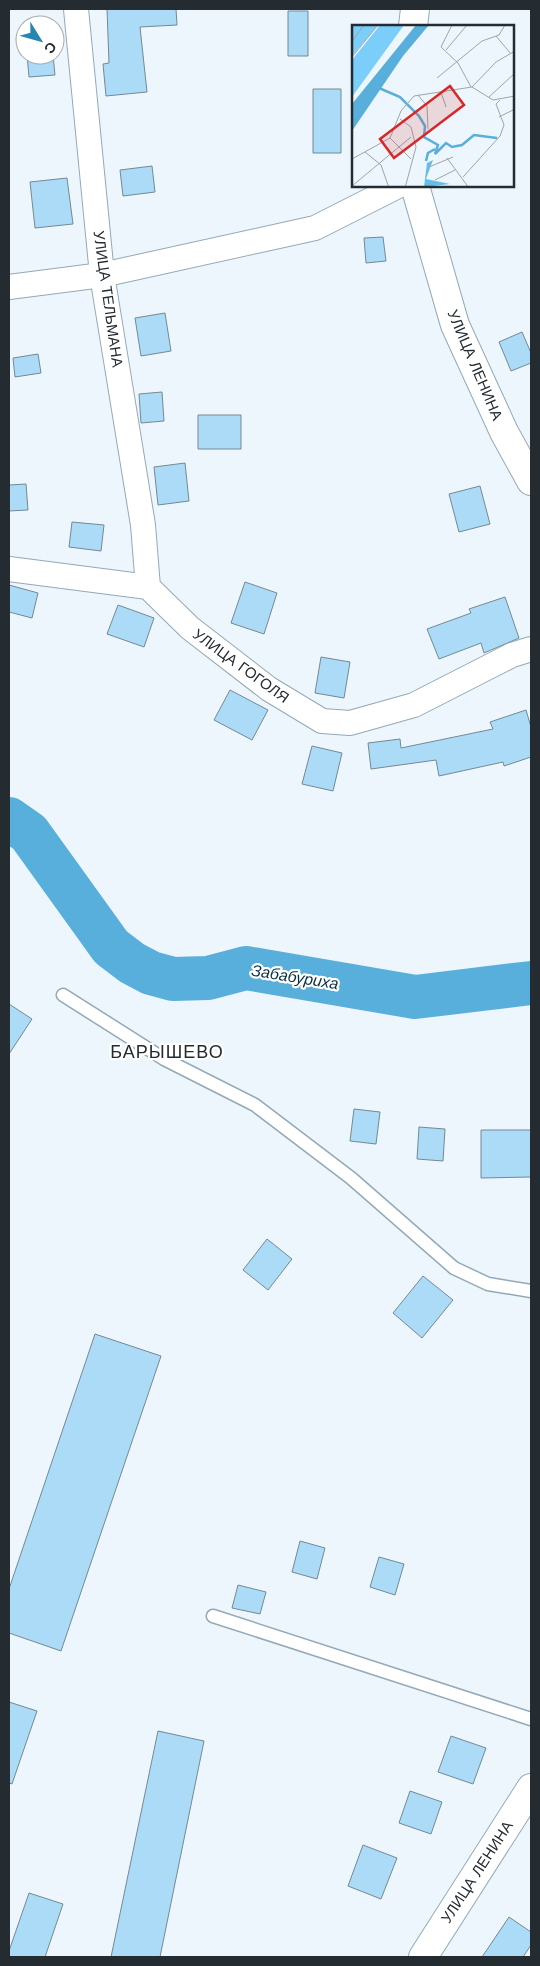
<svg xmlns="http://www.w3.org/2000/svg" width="540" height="1966" font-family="'Work Sans',sans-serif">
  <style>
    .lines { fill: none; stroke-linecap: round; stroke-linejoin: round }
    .river { stroke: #59afdb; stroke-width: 44 }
    .building { fill: #abdbf6; stroke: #748996 }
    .lane-casing { stroke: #93a9b6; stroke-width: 15 }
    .street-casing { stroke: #93a9b6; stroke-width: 26 }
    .secondary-casing { stroke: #93a9b6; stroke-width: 30 }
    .lane { stroke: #fff; stroke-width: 12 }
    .street { stroke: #fff; stroke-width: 24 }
    .secondary { stroke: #fff; stroke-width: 28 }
    .labels { text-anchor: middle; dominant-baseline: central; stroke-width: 4.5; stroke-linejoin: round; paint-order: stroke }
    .street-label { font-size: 15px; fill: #242c31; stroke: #fff }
    .water-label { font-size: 16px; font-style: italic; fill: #083042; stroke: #fff }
    .quarter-label { font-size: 18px; letter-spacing: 1px; fill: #242c31; stroke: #fff }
    .inset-river { fill: none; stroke: #59afdb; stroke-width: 2.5 }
    .inset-road { fill: none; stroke: #9da5ab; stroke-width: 1 }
    .view { fill: #d62828; fill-opacity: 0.15; stroke: #d62828; stroke-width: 2.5 }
    .inset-edge { fill: none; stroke: #242c31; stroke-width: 2.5 }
  </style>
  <rect width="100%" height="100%" fill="#edf6fc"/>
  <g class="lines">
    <path class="river" d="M 9,819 L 29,833 L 111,947 L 132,963 L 151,973 L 173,979 L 208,978 L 246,968 L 415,997 L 531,983"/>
  </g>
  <path class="building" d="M 107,9 L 176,9 L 177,25 L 140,27 L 147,92 L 106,96 L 103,64 L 109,63 Z
    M 288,11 L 308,11 L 308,56 L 288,56 Z
    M 27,55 L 53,55 L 55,75 L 29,77 Z
    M 313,89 L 341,89 L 341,153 L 313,153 Z
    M 152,166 L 155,192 L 123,196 L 120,170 Z
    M 67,178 L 73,224 L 35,228 L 30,182 Z
    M 383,237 L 386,261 L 366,263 L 364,238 Z
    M 165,313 L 171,351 L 141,356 L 135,318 Z
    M 522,332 L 531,353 L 531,363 L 511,371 L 499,342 Z
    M 38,354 L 41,373 L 15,377 L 13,358 Z
    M 162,392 L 164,421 L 141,423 L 139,394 Z
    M 198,415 L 241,415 L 241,449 L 198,449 Z
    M 185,463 L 189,501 L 158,505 L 154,467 Z
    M 26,484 L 28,510 L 9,511 L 9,485 Z
    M 480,486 L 490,524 L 459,532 L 449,494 Z
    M 72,522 L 104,525 L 101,551 L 69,547 Z
    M 245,582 L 277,593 L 264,634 L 231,623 Z
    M 9,585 L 38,593 L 32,618 L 9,612 Z
    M 505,597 L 519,638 L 484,653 L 481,643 L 439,659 L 427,629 L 471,613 L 469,609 Z
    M 118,605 L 154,618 L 144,647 L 107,634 Z
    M 321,657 L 350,662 L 344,698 L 315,693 Z
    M 230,690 L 268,710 L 252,740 L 214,720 Z
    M 526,710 L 531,727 L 531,757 L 504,766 L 503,762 L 439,776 L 436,760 L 371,769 L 368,743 L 400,739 L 401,748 L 493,729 L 490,722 Z
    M 312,746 L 342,753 L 333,791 L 302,784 Z
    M 9,1004 L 32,1019 L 9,1054 Z
    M 354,1109 L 380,1112 L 376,1144 L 350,1141 Z
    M 419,1127 L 445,1129 L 443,1161 L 417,1159 Z
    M 481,1130 L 531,1130 L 531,1177 L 481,1178 Z
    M 267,1239 L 292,1259 L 268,1290 L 243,1270 Z
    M 423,1276 L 453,1300 L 422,1338 L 393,1313 Z
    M 95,1334 L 161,1356 L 61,1651 L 9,1633 L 9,1589 Z
    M 300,1541 L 325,1548 L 317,1579 L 292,1572 Z
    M 379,1557 L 404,1564 L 395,1595 L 370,1587 Z
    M 238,1585 L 266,1592 L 260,1614 L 232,1608 Z
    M 9,1702 L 37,1711 L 12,1784 L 9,1783 Z
    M 158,1731 L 204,1741 L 160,1957 L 111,1957 Z
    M 451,1736 L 486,1748 L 473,1784 L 438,1772 Z
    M 410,1791 L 442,1802 L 431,1834 L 399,1823 Z
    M 363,1845 L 397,1858 L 381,1899 L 348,1886 Z
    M 29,1893 L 63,1904 L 45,1957 L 9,1957 L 9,1951 Z
    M 509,1917 L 531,1932 L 531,1945 L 523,1957 L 482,1957 Z"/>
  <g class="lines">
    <g class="lane-casing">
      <path id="lane" d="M 63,995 L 164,1059 L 255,1105 L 351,1178 L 454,1268 L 488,1284 L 531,1291
        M 213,1616 L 531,1719"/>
    </g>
    <g class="street-casing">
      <path id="street" d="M 76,9 L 102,275 L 143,525 L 148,587
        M 9,287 L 102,275 L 315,228 L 398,186
        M 9,569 L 148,587 L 190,628 L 269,689 L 322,721 L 350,723 L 414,705 L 512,655 L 531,649"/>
    </g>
    <g class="secondary-casing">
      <path id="secondary" d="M 413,26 L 415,9
        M 415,186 L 455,325 L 504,432 L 531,481
        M 423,1957 L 531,1788"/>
    </g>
    <use href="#lane" class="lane"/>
    <use href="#street" class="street"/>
    <use href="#secondary" class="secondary"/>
  </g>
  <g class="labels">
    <g class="street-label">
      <text transform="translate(108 299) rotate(82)">УЛИЦА ТЕЛЬМАНА</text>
      <text transform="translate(475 365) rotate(67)">УЛИЦА ЛЕНИНА</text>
      <text transform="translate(241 666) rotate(36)">УЛИЦА ГОГОЛЯ</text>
      <text transform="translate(477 1872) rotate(-57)">УЛИЦА ЛЕНИНА</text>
    </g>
    <g class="water-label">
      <text transform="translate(295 977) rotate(9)">Забабуриха</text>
    </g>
    <g class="quarter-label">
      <text x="167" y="1051">БАРЫШЕВО</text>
    </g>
  </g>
  <g transform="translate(352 25)">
    <rect width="162" height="162" fill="#edf6fc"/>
    <path d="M 0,0 L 26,0 L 0,31 ZM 28,0 L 52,0 L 0,72 L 0,35 Z" fill="#7acef9"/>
    <path d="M 81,135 L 74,154 L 98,159 L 72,162 L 75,138 Z" fill="#67bde9"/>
    <path d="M 64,0 L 77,0 L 51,31 L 0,106 L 0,79 Z" fill="#59afdb"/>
    <path class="inset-river" d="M 27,63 L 48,72 L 67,91 L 73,101 L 72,112 L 86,120 L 83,129 L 94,118 L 100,122 L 110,120 L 122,110 L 145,113M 74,136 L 76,128 L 83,124"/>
    <path class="inset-road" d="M 100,0 L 89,22 L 106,38 L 119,62M 144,11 L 159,29M 0,16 L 12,0M 94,25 L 115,0M 0,32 L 26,0M 85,53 L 130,16 L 147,10 L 153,0M 120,62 L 141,75 L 163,71M 89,67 L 94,82M 66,70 L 75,81 L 76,104M 137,72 L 163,48M 147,92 L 161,85M 48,94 L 59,102 L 64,122 L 53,163M 38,113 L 59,134M 13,127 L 29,140 L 37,163M 95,133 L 117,163M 0,134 L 38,113 L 49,86 L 62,71 L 120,62 L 144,37 L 163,26M 77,142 L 101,132M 111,152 L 148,111 L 152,100 L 144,79 L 148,75M 83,155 L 103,145M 0,161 L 59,112"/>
    <path class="view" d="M 98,61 L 112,80 L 42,133 L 28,114 Z"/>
    <rect width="162" height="162" class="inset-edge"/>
  </g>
  <rect width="540" height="1966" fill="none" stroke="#242c31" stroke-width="20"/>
  <g transform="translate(40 40) rotate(127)"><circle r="24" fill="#ffffff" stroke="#a7abad"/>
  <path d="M0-4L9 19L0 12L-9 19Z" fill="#2686b2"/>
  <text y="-8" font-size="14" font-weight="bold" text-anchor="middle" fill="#242c31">С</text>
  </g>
</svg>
